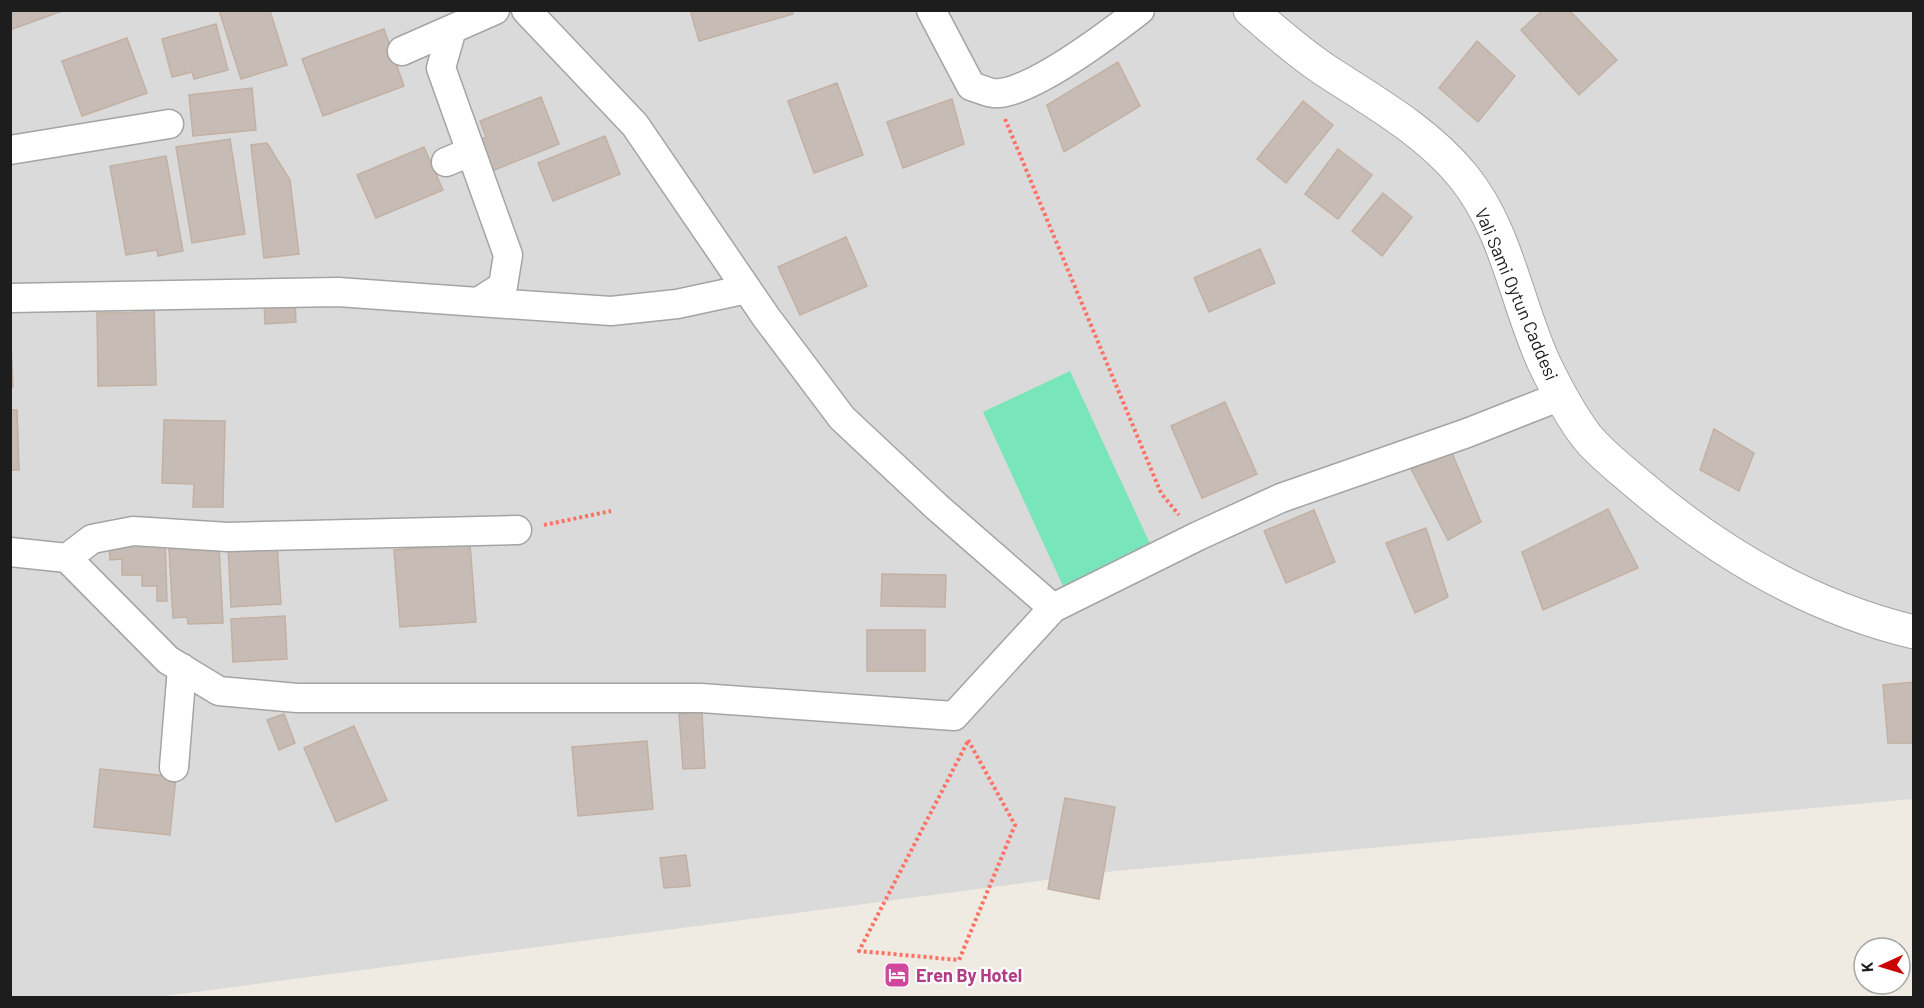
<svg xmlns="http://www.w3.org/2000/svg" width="1924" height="1008" font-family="Barlow,sans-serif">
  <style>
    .residential { fill: #dbdada }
    .pitch { fill: #78e6ba }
    .building { fill: #c7bcb5; stroke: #c2b0a3; stroke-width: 1.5 }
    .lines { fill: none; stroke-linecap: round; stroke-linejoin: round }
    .minor-casing { stroke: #a4a4a4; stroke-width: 31 }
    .tertiary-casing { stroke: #a4a4a4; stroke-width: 35 }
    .path { stroke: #ff7163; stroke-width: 4; stroke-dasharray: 3 3; stroke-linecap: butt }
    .minor { stroke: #fff; stroke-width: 28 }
    .tertiary { stroke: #fff; stroke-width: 33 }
    .labels { text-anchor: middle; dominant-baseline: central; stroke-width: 4.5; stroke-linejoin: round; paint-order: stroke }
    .street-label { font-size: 18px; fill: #1d1d1d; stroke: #fff }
    .hotel-label { font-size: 18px; font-weight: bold; fill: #b23c85; stroke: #fff; text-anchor: start }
  </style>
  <rect width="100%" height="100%" fill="#efebe2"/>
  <path class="residential" d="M 10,11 L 1913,11 L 1913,799 L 1115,871 L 157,997 L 11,997 Z"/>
  <path class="pitch" d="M 1070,371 L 1152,548 L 1064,588 L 983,412 Z"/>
  <path class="building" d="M 10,10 L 65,10 L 10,30 Z
    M 219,10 L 270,11 L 287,65 L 241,79 Z
    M 690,10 L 792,10 L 793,14 L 699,41 Z
    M 1543,10 L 1569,10 L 1617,60 L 1579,95 L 1521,30 Z
    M 216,24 L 228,70 L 194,79 L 192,72 L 172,77 L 162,39 Z
    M 384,29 L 404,86 L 323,116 L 302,59 Z
    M 127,38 L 147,93 L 82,116 L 62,61 Z
    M 1477,41 L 1515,76 L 1478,122 L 1439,88 Z
    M 1118,62 L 1140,106 L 1064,152 L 1047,105 Z
    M 837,83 L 863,155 L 814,173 L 788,101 Z
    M 252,88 L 256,130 L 193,136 L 189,95 Z
    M 541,97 L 559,144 L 492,171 L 480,140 L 486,137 L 480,121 Z
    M 952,99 L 964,144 L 903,168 L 887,122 Z
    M 1303,101 L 1333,125 L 1286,183 L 1257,159 Z
    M 605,136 L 620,174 L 553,201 L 538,163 Z
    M 230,139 L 245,234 L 192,243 L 176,147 Z
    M 267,143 L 290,180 L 299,254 L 264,258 L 251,145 Z
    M 424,147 L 443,190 L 376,218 L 357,175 Z
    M 1338,149 L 1372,175 L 1338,219 L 1305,194 Z
    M 166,156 L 183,251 L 158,256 L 157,250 L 126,255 L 110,166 Z
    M 1383,193 L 1412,217 L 1382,256 L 1352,231 Z
    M 846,237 L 867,286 L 800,315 L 778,267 Z
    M 1260,249 L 1275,283 L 1209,312 L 1194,278 Z
    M 295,301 L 296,322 L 265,324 L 264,303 Z
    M 133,302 L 154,302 L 156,385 L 98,386 L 97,313 L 133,313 Z
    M 10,322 L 13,387 L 10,387 Z
    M 1225,402 L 1257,474 L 1202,498 L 1171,426 Z
    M 10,410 L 17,410 L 19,470 L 10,470 Z
    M 164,420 L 225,421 L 223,507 L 193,507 L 194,484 L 162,483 Z
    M 1714,429 L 1754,453 L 1739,491 L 1700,470 Z
    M 1452,453 L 1481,522 L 1448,540 L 1411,469 Z
    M 1608,509 L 1638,568 L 1543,610 L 1522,552 Z
    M 1314,510 L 1335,562 L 1286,583 L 1264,531 Z
    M 1426,528 L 1448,597 L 1415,613 L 1386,543 Z
    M 165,538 L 167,601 L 157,601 L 157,586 L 142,586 L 142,575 L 122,575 L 122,559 L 110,560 L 109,540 Z
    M 277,543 L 281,604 L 231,607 L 228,545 Z
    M 470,544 L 476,622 L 400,627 L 394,550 Z
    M 219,546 L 223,623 L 188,624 L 187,617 L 173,618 L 169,549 Z
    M 882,574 L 946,575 L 945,607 L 881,606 Z
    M 285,616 L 287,659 L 233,662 L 231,619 Z
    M 867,630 L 925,630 L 925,671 L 867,671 Z
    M 1914,682 L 1914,743 L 1888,743 L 1883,685 Z
    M 702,712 L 705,768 L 683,769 L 679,714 Z
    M 284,714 L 295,743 L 279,750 L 267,720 Z
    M 354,726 L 387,800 L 336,822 L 304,748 Z
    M 647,741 L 653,809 L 578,816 L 572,747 Z
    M 100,769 L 176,777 L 170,835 L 94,827 Z
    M 1065,798 L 1115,807 L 1099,899 L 1048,889 Z
    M 686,855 L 690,886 L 664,888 L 660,858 Z"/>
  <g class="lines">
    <g class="minor-casing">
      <path id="minor" d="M 526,10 L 635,125 L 766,317 L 842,418 L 937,507 L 1053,608
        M 931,10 L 971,86 C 978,88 986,92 993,93 C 1026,98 1113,31 1140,10
        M 402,51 L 452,29
        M 10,150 L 169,124
        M 446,162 L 470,152
        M 10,298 L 338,292 L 478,302 L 503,286 L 508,255 L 441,68 L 452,29 L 495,10
        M 478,302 L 611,311 L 677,304 L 747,289
        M 10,552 L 67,558 L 168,660 L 219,691 L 297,698 L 701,698 L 954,716 L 1053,608 L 1198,536 L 1281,498 L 1467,433 L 1561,396
        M 67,558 L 92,539 L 133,531 L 228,537 L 517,530
        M 174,767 L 182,668"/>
    </g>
    <g class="tertiary-casing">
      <path id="tertiary" d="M 1250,10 C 1276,32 1300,54 1328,72 C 1376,103 1427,132 1463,176 C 1507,230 1516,302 1544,363 C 1556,388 1570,415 1587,437 C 1600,453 1617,466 1632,479 C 1713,549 1809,607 1914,632"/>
    </g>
    <path class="path" d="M 1005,119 L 1161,493 L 1179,515
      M 544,525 L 611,511
      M 968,740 L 1015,825 L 959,960 L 859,951 L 968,741"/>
    <use href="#minor" class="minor"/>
    <use href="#tertiary" class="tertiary"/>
  </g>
  <defs>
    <g id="hotel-square" transform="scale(1.35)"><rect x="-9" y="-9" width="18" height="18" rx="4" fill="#d1479c" stroke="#fff"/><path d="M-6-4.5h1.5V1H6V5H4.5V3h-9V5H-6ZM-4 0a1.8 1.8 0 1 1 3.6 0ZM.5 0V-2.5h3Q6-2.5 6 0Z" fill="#fff"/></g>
  </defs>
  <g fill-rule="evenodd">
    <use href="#hotel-square" x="897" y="975"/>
  </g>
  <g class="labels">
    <g class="street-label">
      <text transform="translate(1517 294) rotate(67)">Vali Sami Oytun Caddesi</text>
    </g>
    <g class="hotel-label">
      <text x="916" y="975">Eren By Hotel</text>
    </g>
  </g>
  <rect width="1924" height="1008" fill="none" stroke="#1d1d1d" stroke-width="24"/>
  <g transform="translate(1882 966) rotate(266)"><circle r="28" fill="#ffffff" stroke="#a5a5a5" stroke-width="1.5"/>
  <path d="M0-4.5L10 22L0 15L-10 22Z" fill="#ca0003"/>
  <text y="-9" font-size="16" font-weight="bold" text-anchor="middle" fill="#1d1d1d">K</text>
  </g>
</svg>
